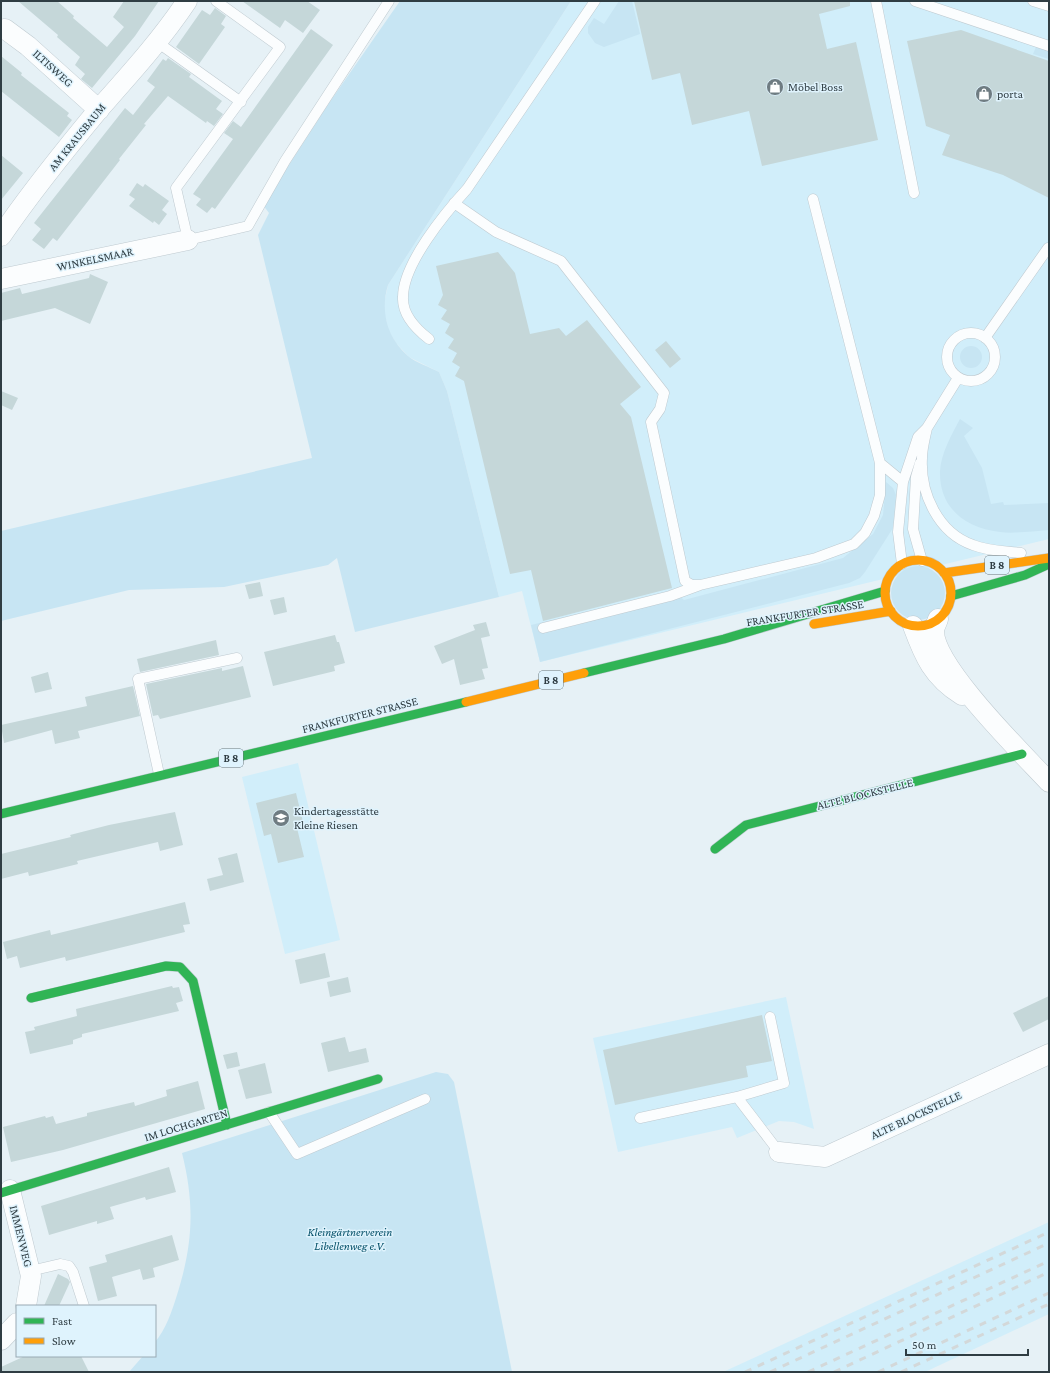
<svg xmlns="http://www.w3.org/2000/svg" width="1050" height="1373" font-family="'Crimson Pro',serif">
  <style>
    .built { fill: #d1eefa }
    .green { fill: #c7e5f3 }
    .building { fill: #c5d7d9 }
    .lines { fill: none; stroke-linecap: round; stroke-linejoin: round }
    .lane-casing { stroke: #bfcad0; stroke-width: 11 }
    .street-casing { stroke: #bfcad0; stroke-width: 21 }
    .fast-casing { stroke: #bfcad0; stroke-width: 10 }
    .slow-casing { stroke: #bfcad0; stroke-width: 10 }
    .lane { stroke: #fbfdfe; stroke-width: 10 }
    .street { stroke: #fbfdfe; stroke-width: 20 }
    .fast { stroke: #30b455; stroke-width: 9 }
    .slow { stroke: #ff9f0a; stroke-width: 9 }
    .rail { stroke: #d3d8d9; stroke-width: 3; stroke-dasharray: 7 7; stroke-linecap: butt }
    .labels { text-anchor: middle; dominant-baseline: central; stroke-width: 3; stroke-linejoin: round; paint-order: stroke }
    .shield { fill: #dff3fd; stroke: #64747b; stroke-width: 1 }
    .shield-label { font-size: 11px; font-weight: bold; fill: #2f3d43 }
    .street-label { font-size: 12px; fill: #2f3d43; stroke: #dff3fd }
    .poi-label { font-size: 12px; fill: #2f3d43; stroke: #dff3fd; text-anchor: start }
    .park-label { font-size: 12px; font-style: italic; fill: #065169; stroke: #dff3fd }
  </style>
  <rect width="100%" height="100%" fill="#e6f1f6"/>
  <path class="built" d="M 571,1 L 1049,1 L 1049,539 L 540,662 L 522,591 L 499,597 L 447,391 L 439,372 L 409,357 L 396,343 L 389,331 L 385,316 L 384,304 L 388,285 Z
    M 298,763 L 340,940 L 285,954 L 242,777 Z
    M 786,997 L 814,1129 L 794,1122 L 779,1121 L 737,1138 L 732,1127 L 618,1152 L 593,1038 Z
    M 1049,1222 L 1049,1314 L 925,1372 L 723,1372 Z"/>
  <path class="green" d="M 400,1 L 571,1 L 388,285 C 380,311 387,338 408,356 C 416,363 430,367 439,372 L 447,391 L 499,597 L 355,632 L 337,558 L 328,565 L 224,587 L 129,590 L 1,621 L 1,531 L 312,458 L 258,235 L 269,213 L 263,205 L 329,103 Z
    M 619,1 L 632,1 L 640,34 L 604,47 L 595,43 L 588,33 L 588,27 L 594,18 L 604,24 Z
    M 1036,47 L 1049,51 L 1049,59 L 1033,54 Z
    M960 357a11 11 0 1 1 22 0a11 11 0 1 1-22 0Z
    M 960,419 L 973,428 L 964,436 L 982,468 L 991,504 L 1003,502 L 1004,505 L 1049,503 L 1049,530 C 1033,531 1015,534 1000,532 C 965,528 939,508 940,471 C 941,453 952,434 960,419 Z
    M 886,482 L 893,488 L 896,495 L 893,528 L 865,572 L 860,578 L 849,583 L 810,593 L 540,662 L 531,625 L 673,591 L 684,600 L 843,558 L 873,534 L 883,515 Z
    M891 593a27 27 0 1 1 54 0a27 27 0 1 1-54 0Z
    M 436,1072 L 448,1074 L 454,1082 L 512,1372 L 129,1372 L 143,1356 L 155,1356 L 155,1342 C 166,1329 172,1311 177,1295 C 193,1244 195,1205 182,1153 Z"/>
  <path class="building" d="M 18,1 L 57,1 L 74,16 L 73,18 L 107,47 L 124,27 L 113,17 L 124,1 L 159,1 L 135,36 L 92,88 L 81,79 L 85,74 L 75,65 L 80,57 L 57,37 L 58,35 Z
    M 242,1 L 307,1 L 320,10 L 303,33 L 285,20 L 280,28 Z
    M 634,1 L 850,1 L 850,6 L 819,14 L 827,49 L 856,42 L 878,140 L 762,166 L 749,111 L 692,125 L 680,73 L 652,80 Z
    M 215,8 L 226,16 L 221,24 L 225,27 L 199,64 L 176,47 L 202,10 L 210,15 Z
    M 311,29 L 333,45 L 215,209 L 212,207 L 207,213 L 196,205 L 201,199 L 193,194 L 233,139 L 224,133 L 233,121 L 241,127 Z
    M 961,30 L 1049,61 L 1049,198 L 1003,175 L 942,155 L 950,135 L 926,126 L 907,41 Z
    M 1,56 L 22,73 L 21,75 L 69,113 L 67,116 L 72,120 L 59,137 L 1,91 Z
    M 168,58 L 191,74 L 189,77 L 222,101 L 216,109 L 223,114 L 214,126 L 207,121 L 206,123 L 168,96 L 144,124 L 146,125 L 119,159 L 120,160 L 57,241 L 53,238 L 44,249 L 32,240 L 41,229 L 34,223 L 125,108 L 133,115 L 155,87 L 147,81 L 163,59 L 166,61 Z
    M 1,155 L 23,173 L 1,200 Z
    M 137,183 L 143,187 L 145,184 L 169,201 L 162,210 L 167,214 L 159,225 L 154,221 L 153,223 L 129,206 L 135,199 L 129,195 Z
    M 498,252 L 515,273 L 530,334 L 559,328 L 566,336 L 587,320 L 641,387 L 620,404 L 631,417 L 672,588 L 543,621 L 531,570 L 510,574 L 464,381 L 455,376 L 460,367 L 452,362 L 457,353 L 448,348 L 454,339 L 445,333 L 450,324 L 441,319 L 447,310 L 438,305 L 443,295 L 436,266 Z
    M 90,274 L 108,282 L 90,324 L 55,308 L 1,321 L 1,293 L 20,288 L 22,294 L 89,278 Z
    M 666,341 L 681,359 L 670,368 L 655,350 Z
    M 1,391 L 18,398 L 12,410 L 1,405 Z
    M 260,582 L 263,596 L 249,599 L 245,585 Z
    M 284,597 L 287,612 L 274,615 L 270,600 Z
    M 486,622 L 490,636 L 481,638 L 488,668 L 482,669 L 485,679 L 460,685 L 454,659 L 442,664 L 434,646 L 475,630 L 473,625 Z
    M 335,635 L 337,642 L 339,642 L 345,663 L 334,666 L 335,671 L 273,686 L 264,652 Z
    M 216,640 L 219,655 L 140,672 L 137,659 Z
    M 243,666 L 251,697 L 160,719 L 158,715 L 153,716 L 146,684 L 222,668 L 222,671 Z
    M 48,672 L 52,689 L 35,693 L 31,677 Z
    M 133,686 L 140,716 L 78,731 L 80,738 L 55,744 L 52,730 L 4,743 L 1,725 L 87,706 L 85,697 Z
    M 296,793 L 304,826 L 297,828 L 304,857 L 278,863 L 271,834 L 264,836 L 256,803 Z
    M 175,812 L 183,845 L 160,851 L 158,842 L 77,861 L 78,864 L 29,876 L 28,872 L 1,879 L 1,854 L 71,837 L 70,835 L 109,825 Z
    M 237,853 L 244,882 L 210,891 L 207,879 L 223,875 L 218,858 Z
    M 185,902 L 190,924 L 183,925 L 185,932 L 66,961 L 65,957 L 20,968 L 17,956 L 7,959 L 3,942 L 50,930 L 51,935 Z
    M 325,953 L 330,977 L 300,984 L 295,960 Z
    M 348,977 L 351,992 L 330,997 L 327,982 Z
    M 172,986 L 173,988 L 179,987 L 183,1001 L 176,1003 L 179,1011 L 82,1034 L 82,1037 L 73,1040 L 73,1044 L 30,1054 L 25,1032 L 35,1030 L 34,1027 L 77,1016 L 76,1009 Z
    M 1049,996 L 1049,1019 L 1023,1032 L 1013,1013 Z
    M 762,1015 L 772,1061 L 746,1066 L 748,1077 L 615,1105 L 603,1050 Z
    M 345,1037 L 349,1052 L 366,1048 L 369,1062 L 328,1072 L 321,1043 Z
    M 237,1052 L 240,1066 L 227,1069 L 223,1055 Z
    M 265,1063 L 272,1093 L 246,1099 L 238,1070 Z
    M 198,1081 L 205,1109 L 63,1150 L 11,1162 L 3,1127 L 45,1116 L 46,1118 L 53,1116 L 56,1124 L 87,1116 L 87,1113 L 134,1102 L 135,1106 L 167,1096 L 166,1090 Z
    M 169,1167 L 176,1192 L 146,1200 L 145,1197 L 110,1207 L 114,1219 L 97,1224 L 97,1221 L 49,1235 L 41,1206 Z
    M 172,1235 L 179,1260 L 153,1268 L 155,1277 L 143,1280 L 140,1269 L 112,1277 L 117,1296 L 98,1301 L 89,1267 L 107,1262 L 105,1255 Z
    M 58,1274 L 68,1279 L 70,1282 L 59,1306 L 44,1306 Z
    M 25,1356 L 81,1356 L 89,1372 L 1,1372 L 1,1367 Z"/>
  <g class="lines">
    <g class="lane-casing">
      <path id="lane" d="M 216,1 L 280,47 L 176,188 L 188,240 L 248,226 L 285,161 L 389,1
        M 876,1 L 914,193
        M 915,1 L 1049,46
        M 1033,1 L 1049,6
        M 157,42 L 241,102
        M 454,203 L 496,232 L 561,261 L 664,393 L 660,409 L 651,422 L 685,581 L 692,585 L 700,585 L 816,558 L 854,544 L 865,533 L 874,516 L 880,495 L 880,463 L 813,199
        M947 357a24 24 0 1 1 48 0a24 24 0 1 1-48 0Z
        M 985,338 L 1048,248
        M 429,339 C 416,329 402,315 403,297 C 403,264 445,213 467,189 L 595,1
        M 927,428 C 925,438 922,448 922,458 C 920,493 938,533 973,545 C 988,551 1005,551 1021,553
        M 880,463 L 903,482
        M 920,463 L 916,477 L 913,529 L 922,561
        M 902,564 L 898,532 L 903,482 L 918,437 L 927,428 L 958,378
        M 543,628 L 670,596 L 700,585
        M 159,774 L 138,679 L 237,658
        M 737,1097 L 784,1083 L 770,1017
        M 269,1112 L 297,1154 L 425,1099
        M 640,1118 L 737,1097 L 779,1152
        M 30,1271 L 60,1264 L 69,1266 L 73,1272 L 84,1306"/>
    </g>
    <g class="street-casing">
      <path id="street" d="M 5,29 L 28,46 L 99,110
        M 1,236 C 31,192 65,150 99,109 C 130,74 161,40 187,1
        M 1,279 L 188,240
        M 938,619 C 937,623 934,627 934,631 C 934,667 1023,754 1049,782
        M 913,626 C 924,656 933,677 962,695
        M 779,1152 L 825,1157 L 1049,1054
        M 10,1190 L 31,1276 L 26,1306
        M 1,1340 L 17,1323"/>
    </g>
    <g class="fast-casing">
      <path id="fast" d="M 951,596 L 1025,575 L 1049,564
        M 584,673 L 724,639 L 885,591
        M 1,814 L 466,702
        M 715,849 L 746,825 L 1022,754
        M 31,998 L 166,966 L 180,967 L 193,981 L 227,1125
        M 1,1193 L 378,1079"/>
    </g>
    <g class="slow-casing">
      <path id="slow" d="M885 593a33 33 0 1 1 66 0a33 33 0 1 1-66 0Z
        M 944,573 L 1049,558
        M 814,624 L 891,611
        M 466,702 L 584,673"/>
    </g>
    <use href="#lane" class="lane"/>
    <use href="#street" class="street"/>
    <use href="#fast" class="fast"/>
    <use href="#slow" class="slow"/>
    <path class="rail" d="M 745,1372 L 1049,1232
      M 770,1372 L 1049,1243
      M 808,1372 L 1049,1261
      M 834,1372 L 1049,1272
      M 878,1372 L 1049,1293
      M 901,1372 L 1049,1304"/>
  </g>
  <defs>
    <g id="shop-disc" transform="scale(0.9)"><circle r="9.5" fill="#6f7c82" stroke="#dff3fd"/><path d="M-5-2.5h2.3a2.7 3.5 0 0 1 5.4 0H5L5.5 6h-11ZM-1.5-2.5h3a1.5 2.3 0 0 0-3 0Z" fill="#fff"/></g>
    <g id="school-disc" transform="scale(0.9)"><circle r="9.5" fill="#6f7c82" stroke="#dff3fd"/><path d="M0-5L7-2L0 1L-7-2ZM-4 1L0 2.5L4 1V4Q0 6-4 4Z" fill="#fff"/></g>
  </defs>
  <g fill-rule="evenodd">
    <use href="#shop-disc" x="775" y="87"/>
    <use href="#shop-disc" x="984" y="94"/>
    <use href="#school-disc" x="281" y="818"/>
  </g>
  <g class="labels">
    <g class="shield">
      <rect x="985" y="556" width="24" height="18" rx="3"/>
      <rect x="539" y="671" width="24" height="18" rx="3"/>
      <rect x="219" y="749" width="24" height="18" rx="3"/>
    </g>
    <g class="shield-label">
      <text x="997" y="565">B 8</text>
      <text x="551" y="680">B 8</text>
      <text x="231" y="758">B 8</text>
    </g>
    <g class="street-label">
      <text transform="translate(53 68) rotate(42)">ILTISWEG</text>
      <text transform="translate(77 137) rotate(-51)">AM KRAUSBAUM</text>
      <text transform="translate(95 259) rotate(-12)">WINKELSMAAR</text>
      <text transform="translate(805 613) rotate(-9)">FRANKFURTER STRASSE</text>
      <text transform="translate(360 715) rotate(-14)">FRANKFURTER STRASSE</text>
      <text transform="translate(865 794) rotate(-14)">ALTE BLOCKSTELLE</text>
      <text transform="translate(916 1115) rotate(-25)">ALTE BLOCKSTELLE</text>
      <text transform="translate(186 1125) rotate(-17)">IM LOCHGARTEN</text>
      <text transform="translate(21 1236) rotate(76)">IMMENWEG</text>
    </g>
    <g class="poi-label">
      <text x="788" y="87">Möbel Boss</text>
      <text x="997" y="94">porta</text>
      <text x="294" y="811">Kindertagesstätte<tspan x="294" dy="14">Kleine Riesen</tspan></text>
    </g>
    <g class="park-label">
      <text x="350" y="1232">Kleingärtnerverein<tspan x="350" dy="14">Libellenweg e.V.</tspan></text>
    </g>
  </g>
  <rect width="1050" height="1373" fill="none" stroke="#2f3d43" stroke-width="4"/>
  <rect x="16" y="1305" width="140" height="52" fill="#dff3fd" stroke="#99aab3"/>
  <rect x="24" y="1318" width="20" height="6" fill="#30b455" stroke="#99aab3"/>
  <text x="52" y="1325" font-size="12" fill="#2f3d43">Fast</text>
  <rect x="24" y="1338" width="20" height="6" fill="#ff9f0a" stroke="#99aab3"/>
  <text x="52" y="1345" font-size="12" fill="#2f3d43">Slow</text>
  <path d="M906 1349v6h122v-6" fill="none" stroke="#2f3d43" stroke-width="2"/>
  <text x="912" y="1349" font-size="12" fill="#2f3d43" stroke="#dff3fd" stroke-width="3" paint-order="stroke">50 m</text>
</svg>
